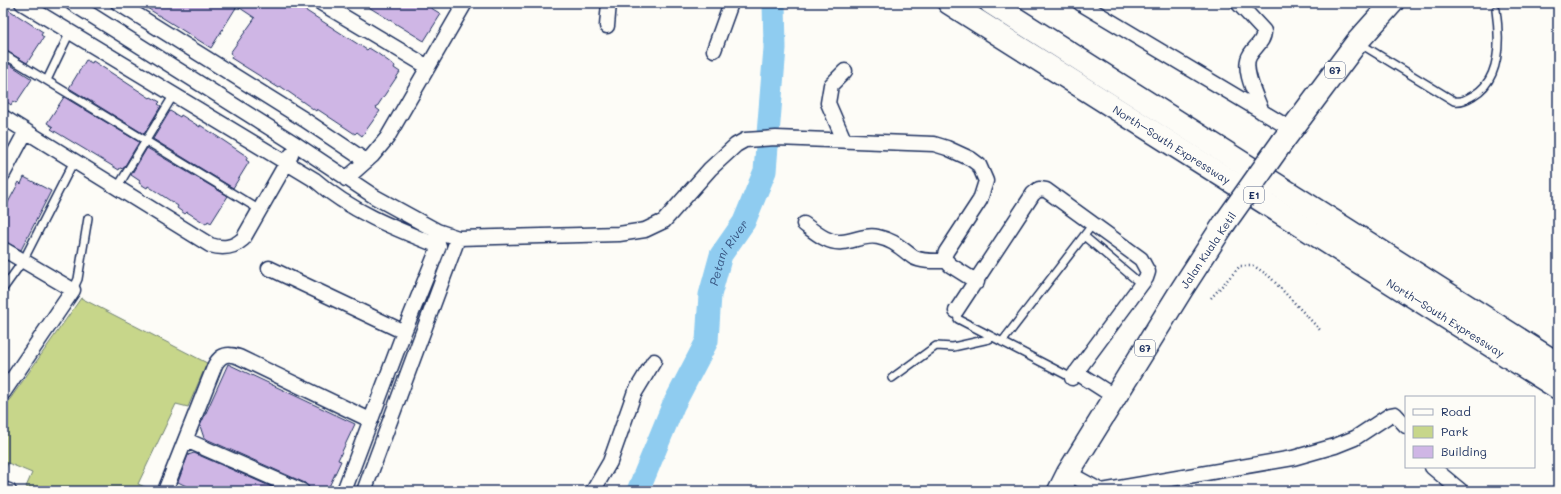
<svg xmlns="http://www.w3.org/2000/svg" width="1561" height="494" font-family="Mali,sans-serif">
  <style>
    .green { fill: #c7d68a; stroke: #718274 }
    .lines { fill: none; stroke-linecap: round; stroke-linejoin: round }
    .river { stroke: #8fccf0; stroke-width: 23 }
    .building { fill: #cfb6e5; stroke: #1b2f5e }
    .lane-casing { stroke: #1b2f5e; stroke-width: 10 }
    .street-casing { stroke: #1b2f5e; stroke-width: 17 }
    .primary-casing { stroke: #1b2f5e; stroke-width: 25 }
    .highway-casing { stroke: #1b2f5e; stroke-width: 25 }
    .path { stroke: #1b2f5e; stroke-width: 2.5; stroke-dasharray: 1 3; stroke-linecap: butt }
    .lane { stroke: #fdfcf7; stroke-width: 7 }
    .street { stroke: #fdfcf7; stroke-width: 14 }
    .primary { stroke: #fdfcf7; stroke-width: 22 }
    .highway { stroke: #fdfcf7; stroke-width: 22 }
    .primary-bridge-casing { stroke: #1b2f5e; stroke-width: 25; stroke-linecap: butt }
    .primary-bridge { stroke: #fdfcf7; stroke-width: 22 }
    .labels { text-anchor: middle; dominant-baseline: central; stroke-width: 3; stroke-linejoin: round; paint-order: stroke }
    .shield { fill: #fdfcf7; stroke: #5f6c8c; stroke-width: 1 }
    .shield-label { font-size: 10px; font-weight: bold; fill: #1b2f5e }
    .street-label { font-size: 11px; fill: #1b2f5e; stroke: #fdfcf7 }
    .water-label { font-size: 12px; font-style: italic; fill: #385682; stroke: #fdfcf7 }
  </style>
  <rect width="100%" height="100%" fill="#fdfcf7"/>
  <filter id="ink" filterUnits="userSpaceOnUse"><feTurbulence type="fractalNoise" baseFrequency=".025" numOctaves="2"/><feDisplacementMap in="SourceGraphic" scale="8" xChannelSelector="R" yChannelSelector="G"/><feConvolveMatrix kernelMatrix="1 2 1 2 8 2 1 2 1" color-interpolation-filters="sRGB"/></filter>
  <g filter="url(#ink)">
    <path class="green" d="M 81,298 L 207,363 L 188,407 L 176,404 L 138,484 L 154,491 L 37,491 L 26,487 L 32,473 L 8,463 L 3,473 L 3,409 Z"/>
    <g class="lines">
      <path class="river" id="s1" d="M 638,491 L 673,406 L 707,341 L 710,295 L 721,255 L 744,222 L 765,171 L 775,48 L 774,3"/>
    </g>
    <path class="building" d="M 139,3 L 294,3 L 367,50 L 369,48 L 377,53 L 395,66 L 394,68 L 400,72 L 376,108 L 380,111 L 362,136 L 357,132 L 355,134 L 317,109 L 316,111 L 280,86 L 279,88 L 231,58 L 233,55 L 230,53 L 255,18 L 237,6 L 211,48 Z
      M 362,3 L 423,3 L 441,14 L 424,41 Z
      M 3,6 L 43,32 L 41,35 L 44,37 L 27,63 L 3,49 Z
      M 3,60 L 32,79 L 16,103 L 13,101 L 11,105 L 3,99 Z
      M 86,60 L 92,63 L 93,61 L 150,98 L 151,97 L 160,102 L 158,104 L 161,106 L 144,134 L 69,88 Z
      M 64,97 L 139,142 L 123,169 L 120,168 L 119,170 L 51,129 L 53,127 L 47,123 Z
      M 170,111 L 180,117 L 181,115 L 200,127 L 200,125 L 248,157 L 246,160 L 249,162 L 233,188 L 153,139 Z
      M 147,148 L 228,196 L 211,223 L 208,221 L 206,224 L 187,212 L 185,214 L 177,208 L 178,206 L 148,186 L 147,188 L 139,183 L 140,181 L 131,175 Z
      M 24,177 L 51,191 L 21,250 L 3,241 L 3,212 L 19,182 L 21,184 Z
      M 228,364 L 355,424 L 338,460 L 341,461 L 327,491 L 310,491 L 305,483 L 204,438 L 200,426 Z
      M 194,453 L 281,491 L 196,491 L 178,482 L 188,455 Z"/>
    <g class="lines">
      <g class="lane-casing">
        <path id="lane" d="M 1359,43 L 1454,101 C 1462,102 1467,99 1474,95 C 1501,79 1500,38 1496,10
          M 3,54 L 260,210
          M 47,80 L 70,32
          M 117,188 L 173,96
          M 1084,236 L 1141,284
          M 3,289 L 23,261 L 74,161
          M 73,290 L 78,279 L 88,218
          M 956,311 L 958,319 L 1072,378
          M 1002,342 L 1093,224
          M 892,378 L 936,346 L 953,347 L 989,339 L 992,337"/>
      </g>
      <g class="street-casing">
        <path id="street" d="M 22,3 L 315,180 C 350,211 396,229 439,246 L 404,332 L 344,491
          M 72,3 L 297,145 L 375,197 L 437,231 L 458,238 L 619,234 L 645,230 L 664,221 L 710,169 L 736,145 L 745,140 L 776,138 L 934,144 L 947,148 L 971,159 L 979,165 L 986,181 L 980,200 L 946,252 L 944,258 L 950,265 L 977,282
          M 118,3 L 305,120 L 366,161
          M 321,3 L 428,67
          M 1080,3 L 1291,129
          M 1238,3 L 1264,31 C 1264,42 1255,46 1250,55 C 1241,68 1257,98 1262,112
          M 607,26 L 609,3
          M 714,50 L 731,3
          M 3,117 L 210,245 C 223,249 233,248 243,239 L 291,155
          M 844,140 L 828,103 L 831,85 L 845,71
          M 3,174 L 26,131
          M 346,179 L 372,156 L 387,138 L 465,3
          M 804,224 C 815,232 828,244 842,242 C 854,241 866,234 878,237 C 896,241 900,248 913,257 C 922,262 936,261 946,261
          M 3,249 L 73,290 L 3,393
          M 269,268 L 404,332
          M 956,311 L 1033,194 L 1039,189 L 1046,190 L 1141,259 L 1148,272 L 1146,278 L 1072,378
          M 1076,372 L 1115,397
          M 186,440 L 302,491
          M 1432,467 L 1461,491
          M 1068,473 L 1101,491
          M 3,489 L 9,491
          M 165,491 L 215,365 C 221,354 228,353 239,357 L 370,420
          M 364,491 L 458,238
          M 593,491 L 610,462 L 634,394 L 654,361
          M 1102,491 L 1293,458 L 1335,446 L 1355,438 L 1390,415 L 1395,414 L 1406,426"/>
      </g>
      <g class="primary-casing">
        <path id="primary" d="M 1283,141 L 1357,42 L 1392,3
          M 1059,491 L 1068,473 L 1182,289 L 1224,224"/>
      </g>
      <g class="highway-casing">
        <g id="highway">
          <path id="s2" d="M 949,3 L 1558,388"/>
          <path d="M 991,3 L 1558,364"/>
        </g>
      </g>
      <path class="path" d="M 1211,298 L 1240,266 L 1254,266 L 1269,276 L 1321,331"/>
      <use href="#lane" class="lane"/>
      <use href="#street" class="street"/>
      <use href="#primary" class="primary"/>
      <use href="#highway" class="highway"/>
      <g class="primary-bridge-casing">
        <path id="primary-bridge" d="M 1224,224 L 1283,141"/>
      </g>
      <use href="#primary-bridge" class="primary-bridge"/>
    </g>
  </g>
  <g class="labels">
    <g class="shield">
      <rect x="1325" y="62" width="20" height="16" rx="3"/>
      <rect x="1244" y="187" width="20" height="16" rx="3"/>
      <rect x="1135" y="340" width="20" height="16" rx="3"/>
    </g>
    <g class="shield-label">
      <text x="1335" y="70">67</text>
      <text x="1254" y="195">E1</text>
      <text x="1145" y="348">67</text>
    </g>
    <g class="street-label">
      <text stroke="none"><textPath href="#s2" startOffset="264">North–South Expressway</textPath></text>
      <text transform="translate(1208 250) rotate(-56)">Jalan Kuala Ketil</text>
      <text stroke="none"><textPath href="#s2" startOffset="588">North–South Expressway</textPath></text>
    </g>
    <g class="water-label">
      <text stroke="none"><textPath href="#s1" startOffset="258">Petani River</textPath></text>
    </g>
  </g>
  <rect width="1561" height="494" fill="none" stroke="#fdfcf7" stroke-width="16"/>
  <rect x="8" y="8" width="1545" height="478" fill="none" stroke="#1b2f5e" stroke-width="1.5" filter="url(#ink)"/>
  <rect x="1405" y="396" width="130" height="72" fill="#fdfcf7" stroke="#a3aaba"/>
  <rect x="1413" y="409" width="20" height="6" fill="#fdfcf7" stroke="#a3aaba"/>
  <text x="1441" y="416" font-size="12" fill="#1b2f5e">Road</text>
  <rect x="1413" y="426" width="20" height="12" fill="#c7d68a" stroke="#a3aaba"/>
  <text x="1441" y="436" font-size="12" fill="#1b2f5e">Park</text>
  <rect x="1413" y="446" width="20" height="12" fill="#cfb6e5" stroke="#a3aaba"/>
  <text x="1441" y="456" font-size="12" fill="#1b2f5e">Building</text>
</svg>
